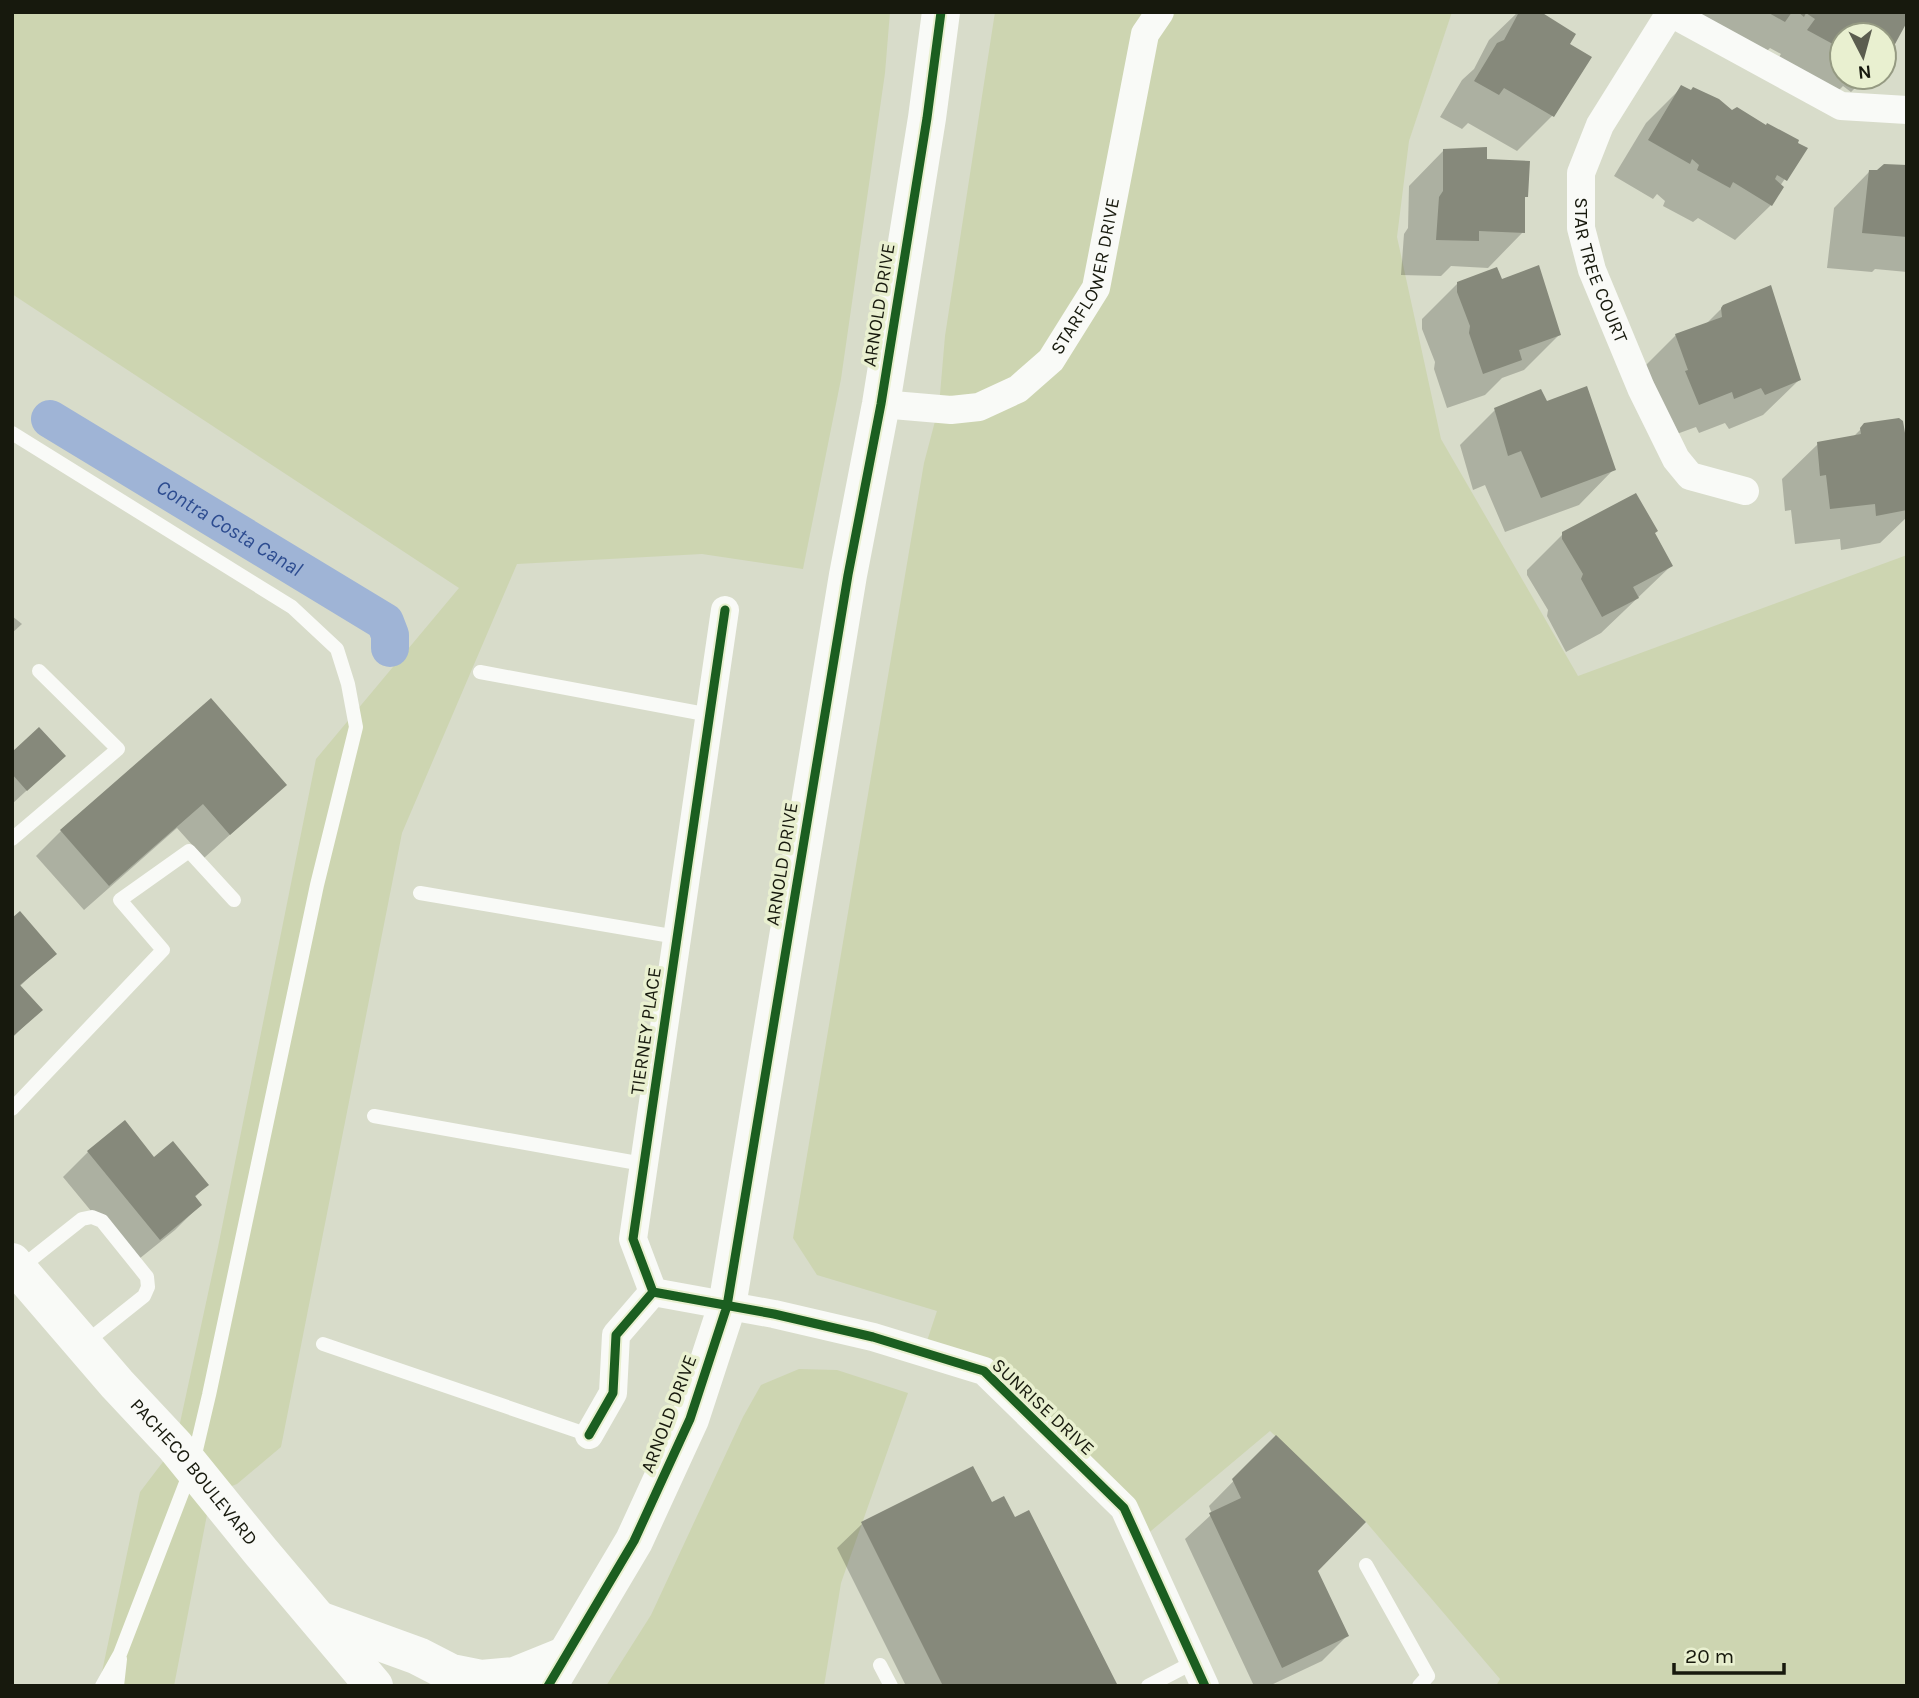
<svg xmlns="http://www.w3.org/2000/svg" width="1919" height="1698" font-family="Karla,sans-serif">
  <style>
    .green { fill: #cdd5b1 }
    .shadow { fill: #0003 }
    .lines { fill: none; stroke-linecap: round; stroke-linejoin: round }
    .canal { stroke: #9fb4d6; stroke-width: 38 }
    .building { fill: #86897b }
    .lane { stroke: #f9faf7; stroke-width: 14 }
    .street { stroke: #f9faf7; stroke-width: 28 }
    .secondary { stroke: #f9faf7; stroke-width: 38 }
    .cycleway-casing { stroke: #e9f0d0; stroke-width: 13 }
    .cycleway { stroke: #1b5e20; stroke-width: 9 }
    .labels { text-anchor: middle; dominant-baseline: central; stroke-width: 7; stroke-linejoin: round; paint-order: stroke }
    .street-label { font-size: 19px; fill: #17190d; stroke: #e9f0d0 }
    .water-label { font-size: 21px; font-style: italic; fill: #2d4c90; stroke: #e9f0d0 }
  </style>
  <rect width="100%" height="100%" fill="#d8dcca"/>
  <path class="green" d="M 12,12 L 890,12 L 885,73 L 841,379 L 803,569 L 702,554 L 517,564 L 402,833 L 281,1447 L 237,1484 L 211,1494 L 174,1686 L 99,1686 L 140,1492 L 175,1446 L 217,1252 L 316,759 L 459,588 L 12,294 Z
    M 995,12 L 1452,12 L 1409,141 L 1397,237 L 1441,439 L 1578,676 L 1907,555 L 1907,1686 L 1496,1686 L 1500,1679 L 1366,1522 L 1270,1431 L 1139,1541 L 984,1371 L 923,1353 L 937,1311 L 817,1275 L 793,1238 L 924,463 L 939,406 L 945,336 Z
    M 799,1369 L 837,1370 L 908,1393 L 841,1583 L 824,1686 L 606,1686 L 651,1615 L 743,1417 L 761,1385 Z"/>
  <path class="shadow" d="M 1518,12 L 1537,12 L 1568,44 L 1552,116 L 1517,151 L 1468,123 L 1462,129 L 1440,117 L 1462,80 L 1474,69 L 1489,40 Z
    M 1697,12 L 1907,12 L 1907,19 L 1884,59 L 1884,35 L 1842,35 L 1842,77 L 1866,77 L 1851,92 L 1843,86 L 1832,97 L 1773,66 L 1781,54 L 1770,48 L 1767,51 Z
    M 1682,87 L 1805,149 L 1780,186 L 1771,205 L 1735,240 L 1698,218 L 1693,222 L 1663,206 L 1665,201 L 1657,194 L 1653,199 L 1614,176 L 1646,123 Z
    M 1444,150 L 1485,161 L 1526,196 L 1524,199 L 1523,232 L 1488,268 L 1451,266 L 1441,276 L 1401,275 L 1404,234 L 1408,228 L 1409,186 Z
    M 1907,167 L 1907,272 L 1875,269 L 1872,272 L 1827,268 L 1834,208 L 1869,172 Z
    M 1501,281 L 1559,335 L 1524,370 L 1502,378 L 1485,395 L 1447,408 L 1434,369 L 1435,362 L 1422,329 L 1422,319 L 1458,283 Z
    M 1724,306 L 1799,380 L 1763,415 L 1729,429 L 1725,423 L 1699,433 L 1696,427 L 1663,439 L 1640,371 L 1676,335 L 1706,324 Z
    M 1546,403 L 1614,469 L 1579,505 L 1505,532 L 1485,485 L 1473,490 L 1460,445 L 1495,410 Z
    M 1865,425 L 1907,456 L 1907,517 L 1880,543 L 1841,550 L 1840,539 L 1795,544 L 1791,510 L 1785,511 L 1782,479 L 1818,444 L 1852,438 Z
    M 1563,534 L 1653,534 L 1671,566 L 1601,633 L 1566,652 L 1547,616 L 1548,610 L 1527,575 L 1527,570 Z
    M 12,616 L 22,624 L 12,633 Z
    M 211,701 L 285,785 L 204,858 L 177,828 L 84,910 L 36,856 L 61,831 Z
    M 12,754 L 38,780 L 12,804 Z
    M 12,920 L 54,954 L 19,987 L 40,1010 L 12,1038 Z
    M 88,1152 L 154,1159 L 207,1185 L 194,1198 L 200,1205 L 175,1230 L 134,1263 L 63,1177 Z
    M 1276,1438 L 1316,1571 L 1347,1636 L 1322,1661 L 1269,1686 L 1254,1686 L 1185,1539 L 1212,1514 L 1209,1506 Z
    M 991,1505 L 1116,1686 L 906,1686 L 837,1548 L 862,1524 Z"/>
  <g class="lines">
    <path class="canal" id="s1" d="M 50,419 L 385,622 L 390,635 L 390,648"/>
  </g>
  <path class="building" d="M 1519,12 L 1541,12 L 1576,34 L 1570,44 L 1592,57 L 1554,117 L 1504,88 L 1499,95 L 1474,81 L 1497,43 L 1504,40 Z
    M 1767,12 L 1792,12 L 1785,22 Z
    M 1798,12 L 1907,12 L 1907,22 L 1888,57 L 1884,54 L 1884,35 L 1842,35 L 1842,49 L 1807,30 L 1815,19 L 1806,13 L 1804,17 Z
    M 1681,85 L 1691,90 L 1693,87 L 1719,99 L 1732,110 L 1737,107 L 1766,125 L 1767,123 L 1799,140 L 1798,143 L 1808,148 L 1787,181 L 1777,175 L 1775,179 L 1784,187 L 1772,206 L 1733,182 L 1730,188 L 1697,170 L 1699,165 L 1692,159 L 1690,164 L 1648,140 Z
    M 1487,147 L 1487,159 L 1530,161 L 1528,197 L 1525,197 L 1525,233 L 1479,231 L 1479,241 L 1436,240 L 1439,197 L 1443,191 L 1443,149 Z
    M 1884,164 L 1907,165 L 1907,237 L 1862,233 L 1869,170 L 1877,170 Z
    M 1539,265 L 1561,335 L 1519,350 L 1522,360 L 1483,374 L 1469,333 L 1470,326 L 1457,292 L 1457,282 L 1497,267 L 1502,279 Z
    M 1771,285 L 1801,380 L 1765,395 L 1761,388 L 1734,399 L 1732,392 L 1699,405 L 1685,371 L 1688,370 L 1675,334 L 1722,317 L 1721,308 L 1723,305 Z
    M 1587,386 L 1616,470 L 1541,498 L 1521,451 L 1508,456 L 1494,408 L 1541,389 L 1547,401 Z
    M 1899,418 L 1903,421 L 1907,445 L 1907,510 L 1876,516 L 1875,504 L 1830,509 L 1826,475 L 1820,476 L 1817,442 L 1861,434 L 1860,428 L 1864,423 Z
    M 1636,493 L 1658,531 L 1655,533 L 1673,566 L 1633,587 L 1639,598 L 1602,617 L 1581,579 L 1583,574 L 1562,539 L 1562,532 Z
    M 211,698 L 287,785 L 230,835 L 203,804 L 109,886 L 60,830 Z
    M 39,727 L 66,756 L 27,791 L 12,774 L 12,752 Z
    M 20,911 L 57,954 L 20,985 L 43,1010 L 12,1037 L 12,918 Z
    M 125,1120 L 154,1157 L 173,1141 L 209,1185 L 195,1196 L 202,1205 L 160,1240 L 87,1151 Z
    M 1276,1435 L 1366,1522 L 1318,1571 L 1349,1636 L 1282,1668 L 1209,1513 L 1241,1498 L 1232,1479 Z
    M 973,1466 L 992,1502 L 1004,1496 L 1015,1517 L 1029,1510 L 1118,1686 L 943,1686 L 861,1522 Z"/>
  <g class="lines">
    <path class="lane" d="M 12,433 L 292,607 L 337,649 L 348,684 L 356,727 L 317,885 L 209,1395 L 192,1467 L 120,1654 L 102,1686
      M 480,672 L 710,715
      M 12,839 L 118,749 L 39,671
      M 420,893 L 677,937
      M 12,1109 L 163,950 L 120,900 L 189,851 L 234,900
      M 374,1116 L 643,1164
      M 19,1269 L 82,1219 L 92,1217 L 102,1221 L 147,1277 L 148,1287 L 144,1296 L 85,1343
      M 323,1344 L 589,1435
      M 1366,1565 L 1428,1676 L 1419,1686
      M 880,1665 L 891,1686
      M 117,1686 L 120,1659
      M 1148,1686 L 1194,1662"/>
    <g class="street">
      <path d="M 1669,12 L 1841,106 L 1907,110"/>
      <path id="s2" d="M 1670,13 L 1600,125 L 1581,173 L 1581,228 L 1592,270 L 1641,388 L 1676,459 L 1690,476 L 1745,491"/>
      <path id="s3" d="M 881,404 L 951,410 L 979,407 L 1018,389 L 1051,360 L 1096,288 L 1145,34 L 1160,12"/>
      <path d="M 653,1292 L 774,1314 L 873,1337 L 984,1371 L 1124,1508 L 1205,1686"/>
      <path d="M 589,1435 L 613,1393 L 616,1335 L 653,1292 L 633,1239 L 725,610"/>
    </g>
    <g class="secondary">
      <path id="s4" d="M 12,1262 L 117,1384 L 175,1446 L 261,1552 L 374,1686"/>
      <path d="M 319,1620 L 418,1656 L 451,1673 L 481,1679 L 515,1676 L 564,1656"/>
      <path d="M 548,1686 L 634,1541 L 690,1419 L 727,1306 L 848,575 L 881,404 L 927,118 L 941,12"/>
    </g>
    <g class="cycleway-casing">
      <path id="cycleway" d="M 653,1292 L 774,1314 L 873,1337 L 984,1371 L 1124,1508 L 1205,1686
        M 589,1435 L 613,1393 L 616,1335 L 653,1292 L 633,1239 L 725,610
        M 548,1686 L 634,1541 L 690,1419 L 727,1306 L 848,575 L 881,404 L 927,118 L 941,12"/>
    </g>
    <use href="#cycleway" class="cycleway"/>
  </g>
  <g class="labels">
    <g class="street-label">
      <text stroke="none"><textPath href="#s2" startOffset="284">STAR TREE COURT</textPath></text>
      <text stroke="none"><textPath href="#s3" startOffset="278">STARFLOWER DRIVE</textPath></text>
      <text transform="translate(879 305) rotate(-81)">ARNOLD DRIVE</text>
      <text transform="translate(782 864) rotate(-81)">ARNOLD DRIVE</text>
      <text transform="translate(646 1031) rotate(-82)">TIERNEY PLACE</text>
      <text transform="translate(1043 1407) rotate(43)">SUNRISE DRIVE</text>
      <text transform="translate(669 1414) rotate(-69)">ARNOLD DRIVE</text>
      <text stroke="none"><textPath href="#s4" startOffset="278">PACHECO BOULEVARD</textPath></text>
    </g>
    <g class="water-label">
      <text stroke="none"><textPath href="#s1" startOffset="210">Contra Costa Canal</textPath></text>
    </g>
  </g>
  <rect width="1919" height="1698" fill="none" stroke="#17190d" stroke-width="28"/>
  <g transform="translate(1863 56) rotate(174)"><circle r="33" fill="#e9f0d0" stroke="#959a82" stroke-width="2"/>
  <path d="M0-5L12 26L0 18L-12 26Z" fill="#5b5d4f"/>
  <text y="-10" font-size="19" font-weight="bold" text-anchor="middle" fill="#17190d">N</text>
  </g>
  <path d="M1674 1663v10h110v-10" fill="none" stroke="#17190d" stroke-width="3.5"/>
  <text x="1685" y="1663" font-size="21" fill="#17190d" stroke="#e9f0d0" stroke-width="5" paint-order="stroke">20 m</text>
</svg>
